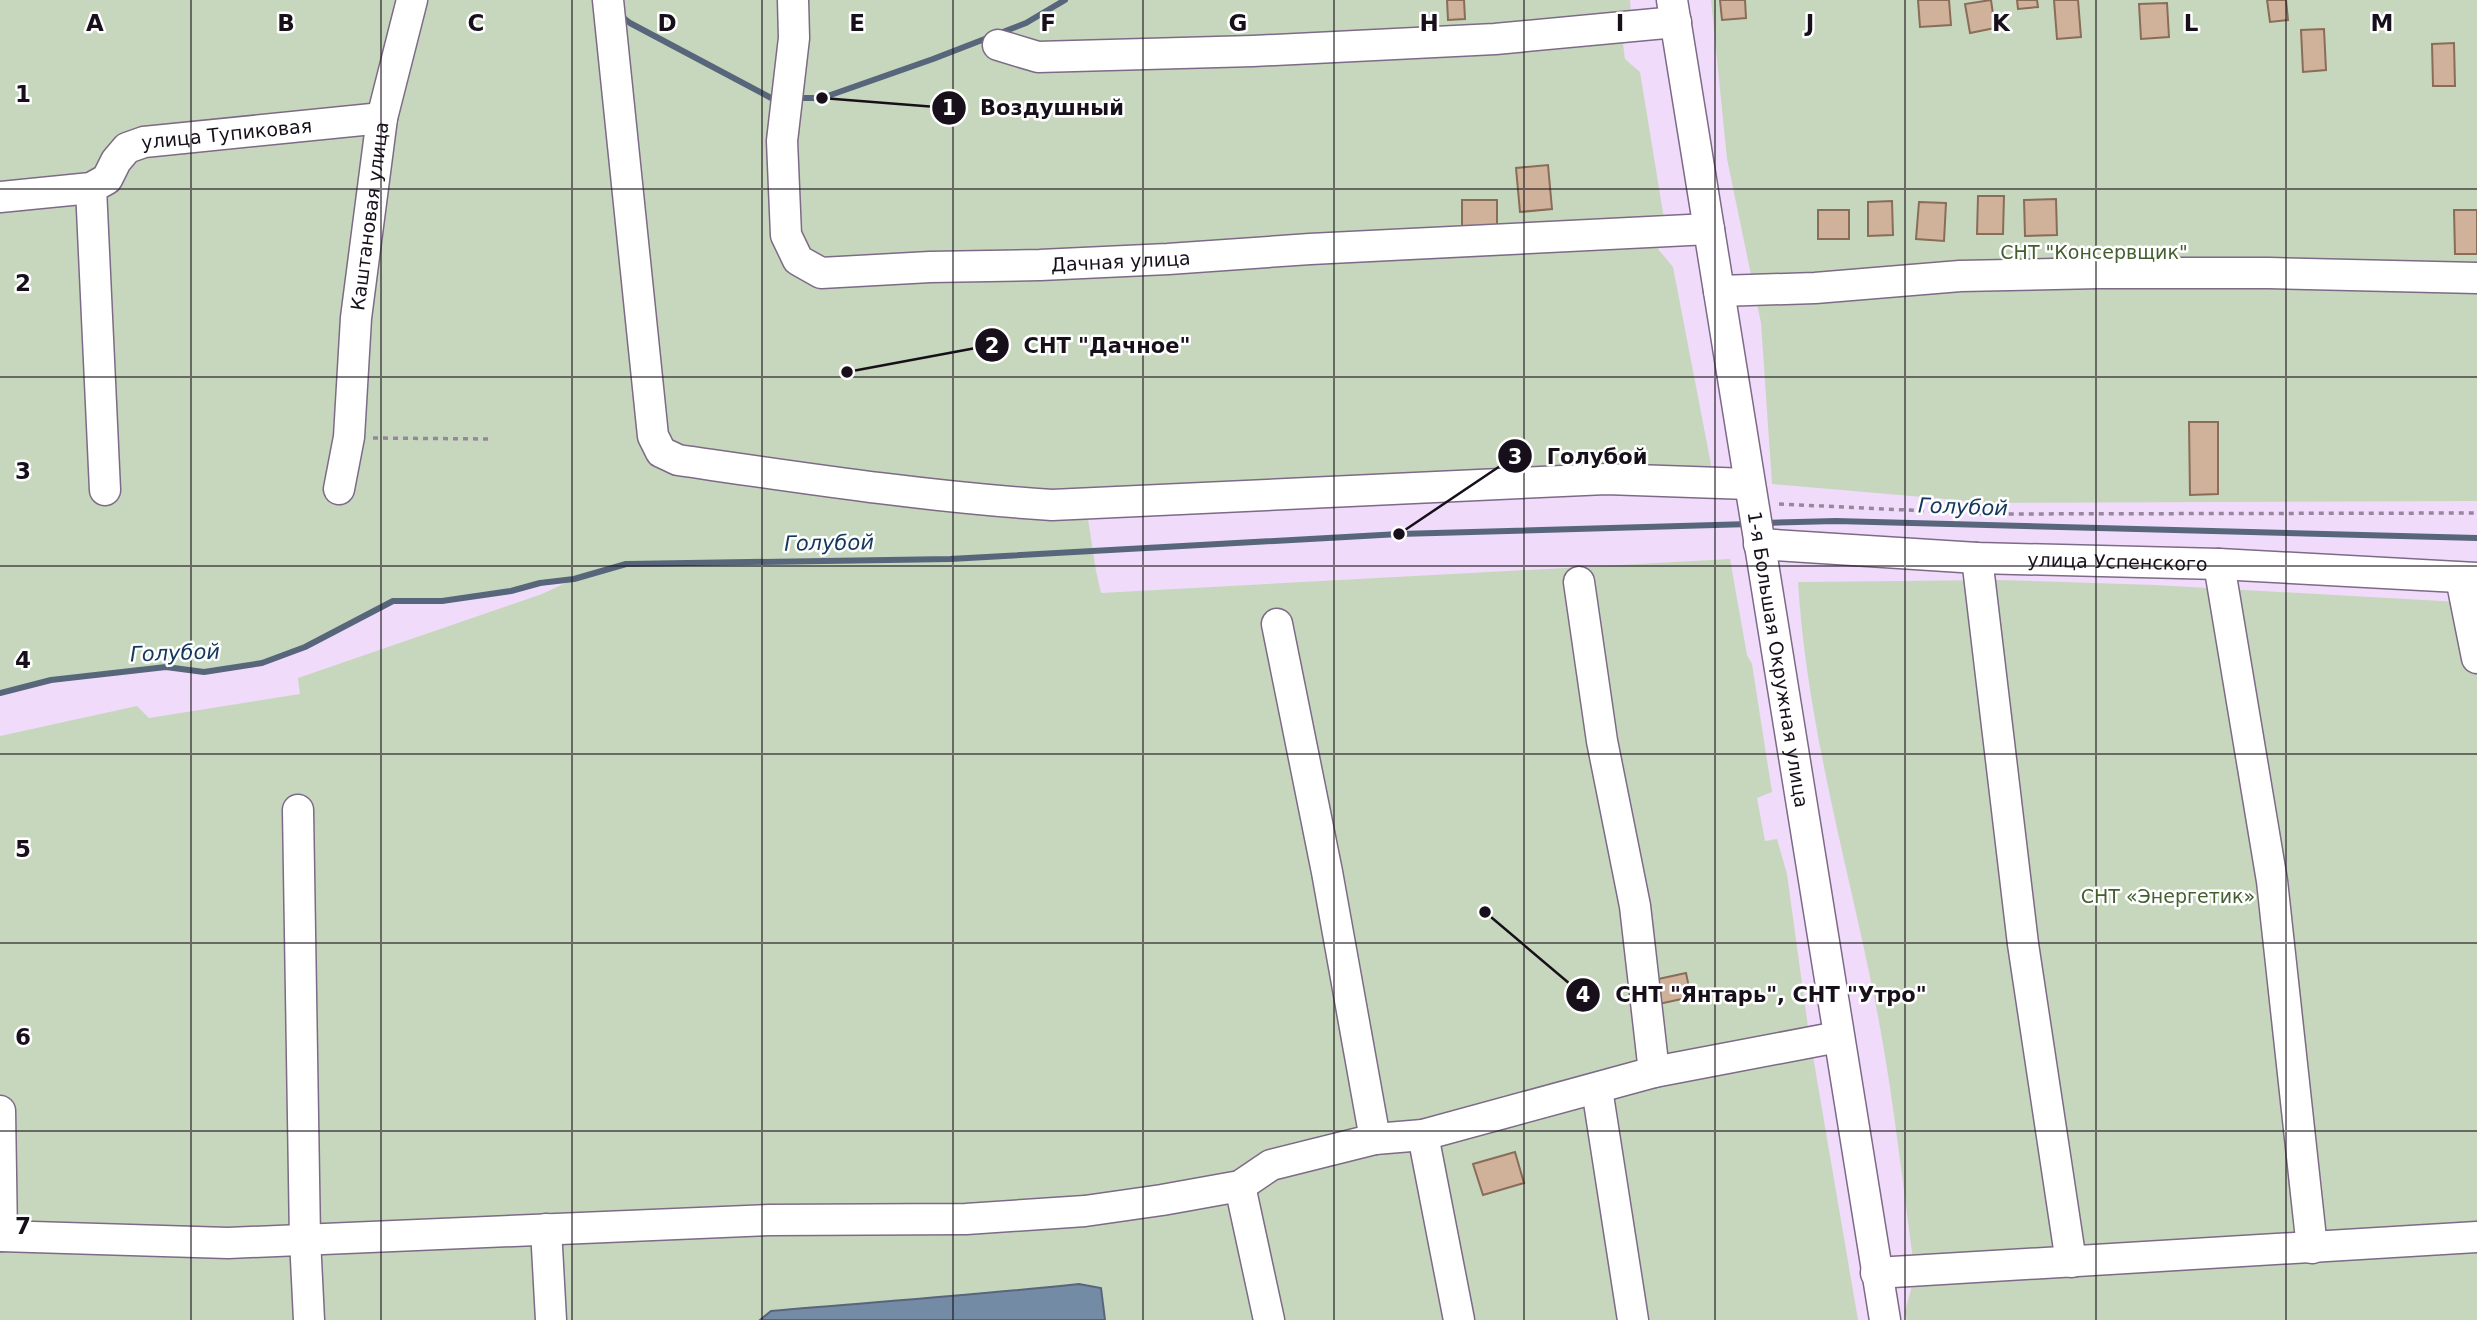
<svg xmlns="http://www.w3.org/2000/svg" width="2477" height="1320" font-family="'DejaVu Sans',sans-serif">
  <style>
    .green { fill: #c7d7bd }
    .water { fill: #748ba6; stroke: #58667c; stroke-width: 2 }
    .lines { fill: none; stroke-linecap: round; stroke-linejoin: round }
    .stream { stroke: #58667c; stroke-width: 6 }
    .building { fill: #d0b19a; stroke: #896d58; stroke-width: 2 }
    .minor-casing { stroke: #7d6a86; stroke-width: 33 }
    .path { stroke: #96879d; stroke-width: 3.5; stroke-dasharray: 5 5; stroke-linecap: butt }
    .minor { stroke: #fff; stroke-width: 30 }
    .grid { fill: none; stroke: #17101a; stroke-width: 2; stroke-opacity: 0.55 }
    .labels { text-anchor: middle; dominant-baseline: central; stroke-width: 5; stroke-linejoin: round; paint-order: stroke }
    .street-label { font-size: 19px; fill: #17101a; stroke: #fff }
    .park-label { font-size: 19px; fill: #435e2f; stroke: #fff }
    .water-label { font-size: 21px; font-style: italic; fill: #14385d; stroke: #fff }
    .grid-label { font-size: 23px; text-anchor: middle; font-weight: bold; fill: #17101a; stroke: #fff; stroke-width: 5; stroke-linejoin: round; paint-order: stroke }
    .leader { fill: none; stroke: #17101a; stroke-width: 2.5 }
    .callout-dot { fill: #17101a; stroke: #fff; stroke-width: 2.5 }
    .mark-label { font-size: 21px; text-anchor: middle; font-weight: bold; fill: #fff }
    .callout-label { font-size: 21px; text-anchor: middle; font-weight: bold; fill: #17101a; stroke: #fff; stroke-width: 5; stroke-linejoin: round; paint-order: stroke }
  </style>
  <rect width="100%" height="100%" fill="#f1dbfa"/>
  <path class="green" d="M 0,0 L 1630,0 L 1632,29 L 1623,44 L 1625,59 L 1640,72 L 1666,231 L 1666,242 L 1658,249 L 1673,267 L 1714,480 L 1088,519 L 1096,571 L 1101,593 L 1730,559 L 1747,655 L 1752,664 L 1772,792 L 1757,798 L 1765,841 L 1777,839 L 1787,874 L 1808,1027 L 1858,1320 L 0,1320 L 0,736 L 137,706 L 149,718 L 300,694 L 298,678 L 542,594 L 572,580 L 540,583 L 511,591 L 442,601 L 392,601 L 305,646 L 262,663 L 204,672 L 166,667 L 51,680 L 0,693 Z
    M 1711,0 L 2477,0 L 2477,501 L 1992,503 L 1772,484 L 1761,323 L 1727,159 Z
    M 1999,580 L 2155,585 L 2477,603 L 2477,1320 L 1907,1320 L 1905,1312 L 1915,1274 C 1903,1188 1894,1101 1878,1016 C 1850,872 1807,729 1798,582 Z"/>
  <path class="water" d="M 1079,1284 L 1101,1288 L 1105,1320 L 760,1320 L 771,1311 C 873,1302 976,1295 1079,1284 Z"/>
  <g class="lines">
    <path class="stream" d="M 620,15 L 630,23 L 773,99 L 780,99
      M 794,98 L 822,98 L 933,59 L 1026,23 L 1065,0
      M 1764,523 L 1836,521 L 2477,538
      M 0,693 L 51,680 L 166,667 L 204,672 L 262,663 L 305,647 L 393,601 L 442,601 L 511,591 L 540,583 L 574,579 L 626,564 L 950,559 L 1399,534 L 1750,524"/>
  </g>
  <path class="building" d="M 1447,0 L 1464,0 L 1465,19 L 1448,20 Z
    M 1720,0 L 1745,0 L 1746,18 L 1722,20 Z
    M 1918,0 L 1949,0 L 1951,25 L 1920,27 Z
    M 1991,0 L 1995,28 L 1970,33 L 1965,4 Z
    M 2017,0 L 2037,0 L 2038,7 L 2018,9 Z
    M 2054,0 L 2078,0 L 2081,37 L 2057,39 Z
    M 2267,0 L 2286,0 L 2288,20 L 2270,22 Z
    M 2167,3 L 2169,37 L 2141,39 L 2139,4 Z
    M 2324,29 L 2326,70 L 2303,72 L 2301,30 Z
    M 2454,43 L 2455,86 L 2433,86 L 2432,44 Z
    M 1548,165 L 1552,209 L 1520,212 L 1516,168 Z
    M 1978,196 L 2004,196 L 2003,234 L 1977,234 Z
    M 2056,199 L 2057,235 L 2025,236 L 2024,200 Z
    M 1462,200 L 1497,200 L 1497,234 L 1462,234 Z
    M 1892,201 L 1893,235 L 1868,236 L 1868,202 Z
    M 1919,202 L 1946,203 L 1944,241 L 1916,239 Z
    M 1818,210 L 1849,210 L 1849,239 L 1818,239 Z
    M 2454,210 L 2477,210 L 2477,254 L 2455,254 Z
    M 2189,422 L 2218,422 L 2218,494 L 2190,495 Z
    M 1686,973 L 1691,997 L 1654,1005 L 1649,981 Z
    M 1515,1152 L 1524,1183 L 1483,1195 L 1473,1164 Z"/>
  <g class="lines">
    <g class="minor-casing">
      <g id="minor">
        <path d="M 608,0 L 653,436 L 661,452 L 678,460 C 803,478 927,497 1052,505 L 1606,479 L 1749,484"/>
        <path id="s1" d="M 793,0 L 794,38 L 782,141 L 786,235 L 798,260 L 821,273 L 930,267 L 1040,265 L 1168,259 L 1310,249 L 1709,229"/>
        <path id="s2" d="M 1672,0 L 1885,1320"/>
        <path d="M 998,45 L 1038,57 L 1253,51 L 1495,39 L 1676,22"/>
        <path d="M 91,188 L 105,490"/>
        <path id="s3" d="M 0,197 L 91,188 L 107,179 L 116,161 L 127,148 L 144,142 L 382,118"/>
        <path d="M 1719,291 L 1815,288 L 1960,276 L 2099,273 L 2269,273 L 2477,278"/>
        <path id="s4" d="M 339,489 L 349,437 L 356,318 L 382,118 L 412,0"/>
        <path id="s5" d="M 1759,544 L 1977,558 L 2219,564 L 2477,578"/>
        <path d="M 1977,558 L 2023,944 L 2071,1262"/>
        <path d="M 2219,564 L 2272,881 L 2312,1248"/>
        <path d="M 2461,578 L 2477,658"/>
        <path d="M 1579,582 L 1602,741 L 1635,906 L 1654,1072"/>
        <path d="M 1277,624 L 1327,872 L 1375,1139"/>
        <path d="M 298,810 L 305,1239 L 309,1320"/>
        <path d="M 1597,1089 L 1633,1320"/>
        <path d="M 0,1111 L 2,1236"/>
        <path d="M 1423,1135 L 1459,1320"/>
        <path d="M 1240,1186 L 1269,1320"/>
        <path d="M 546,1229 L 551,1320"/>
        <path d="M 0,1236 L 228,1243 L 770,1220 L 966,1219 L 1085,1211 L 1162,1200 L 1240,1186 L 1271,1165 L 1375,1139 L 1423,1135 L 1654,1072 L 1838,1037"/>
        <path d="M 1876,1273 L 2477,1237"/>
      </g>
    </g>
    <path class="path" d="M 373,438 L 492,439
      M 1779,504 L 1992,514 L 2477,513"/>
    <use href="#minor" class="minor"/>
  </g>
  <path class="grid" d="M 191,0 L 191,1320M 381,0 L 381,1320M 572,0 L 572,1320M 762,0 L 762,1320M 953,0 L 953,1320M 1143,0 L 1143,1320M 1334,0 L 1334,1320M 1524,0 L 1524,1320M 1715,0 L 1715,1320M 1905,0 L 1905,1320M 2096,0 L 2096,1320M 2286,0 L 2286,1320M 0,189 L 2477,189M 0,377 L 2477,377M 0,566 L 2477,566M 0,754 L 2477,754M 0,943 L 2477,943M 0,1131 L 2477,1131"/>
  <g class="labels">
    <g class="street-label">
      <text stroke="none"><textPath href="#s3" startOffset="248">улица Тупиковая</textPath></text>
      <text stroke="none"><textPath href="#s4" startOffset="275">Каштановая улица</textPath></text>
      <text stroke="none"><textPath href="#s1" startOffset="590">Дачная улица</textPath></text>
      <text stroke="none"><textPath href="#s5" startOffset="359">улица Успенского</textPath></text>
      <text stroke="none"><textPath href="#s2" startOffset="668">1-я Большая Окружная улица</textPath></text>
    </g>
    <g class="park-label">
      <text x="2094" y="252">СНТ "Консервщик"</text>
      <text x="2168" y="896">СНТ «Энергетик»</text>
    </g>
    <g class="water-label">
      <text transform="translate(1963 507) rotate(2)">Голубой</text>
      <text transform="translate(829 543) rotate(-1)">Голубой</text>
      <text transform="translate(175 653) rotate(-2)">Голубой</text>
    </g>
  </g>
  <g class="grid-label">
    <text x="95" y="31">A</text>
    <text x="286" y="31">B</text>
    <text x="476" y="31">C</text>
    <text x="667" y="31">D</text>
    <text x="857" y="31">E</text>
    <text x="1048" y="31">F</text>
    <text x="1238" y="31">G</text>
    <text x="1429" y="31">H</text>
    <text x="1620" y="31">I</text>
    <text x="1810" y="31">J</text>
    <text x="2001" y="31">K</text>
    <text x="2191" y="31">L</text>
    <text x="2382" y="31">M</text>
    <text x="23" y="102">1</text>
    <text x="23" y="291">2</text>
    <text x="23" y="479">3</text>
    <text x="23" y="668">4</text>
    <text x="23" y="857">5</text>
    <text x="23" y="1045">6</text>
    <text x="23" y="1234">7</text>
  </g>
  <path class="leader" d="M822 98L949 108M847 372L992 345M1399 534L1515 456M1485 912L1583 995"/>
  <g class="callout-dot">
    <circle cx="822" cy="98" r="7"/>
    <circle cx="847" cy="372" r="7"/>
    <circle cx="1399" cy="534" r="7"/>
    <circle cx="1485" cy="912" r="7"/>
    <circle cx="949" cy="108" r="18"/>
    <circle cx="992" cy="345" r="18"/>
    <circle cx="1515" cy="456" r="18"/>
    <circle cx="1583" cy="995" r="18"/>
  </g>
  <g class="mark-label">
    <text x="949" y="115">1</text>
    <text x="992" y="353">2</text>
    <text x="1515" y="464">3</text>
    <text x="1583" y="1002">4</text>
  </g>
  <g class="callout-label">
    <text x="1052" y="115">Воздушный</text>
    <text x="1107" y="353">СНТ "Дачное"</text>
    <text x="1597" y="464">Голубой</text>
    <text x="1771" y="1002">СНТ "Янтарь", СНТ "Утро"</text>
  </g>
</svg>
